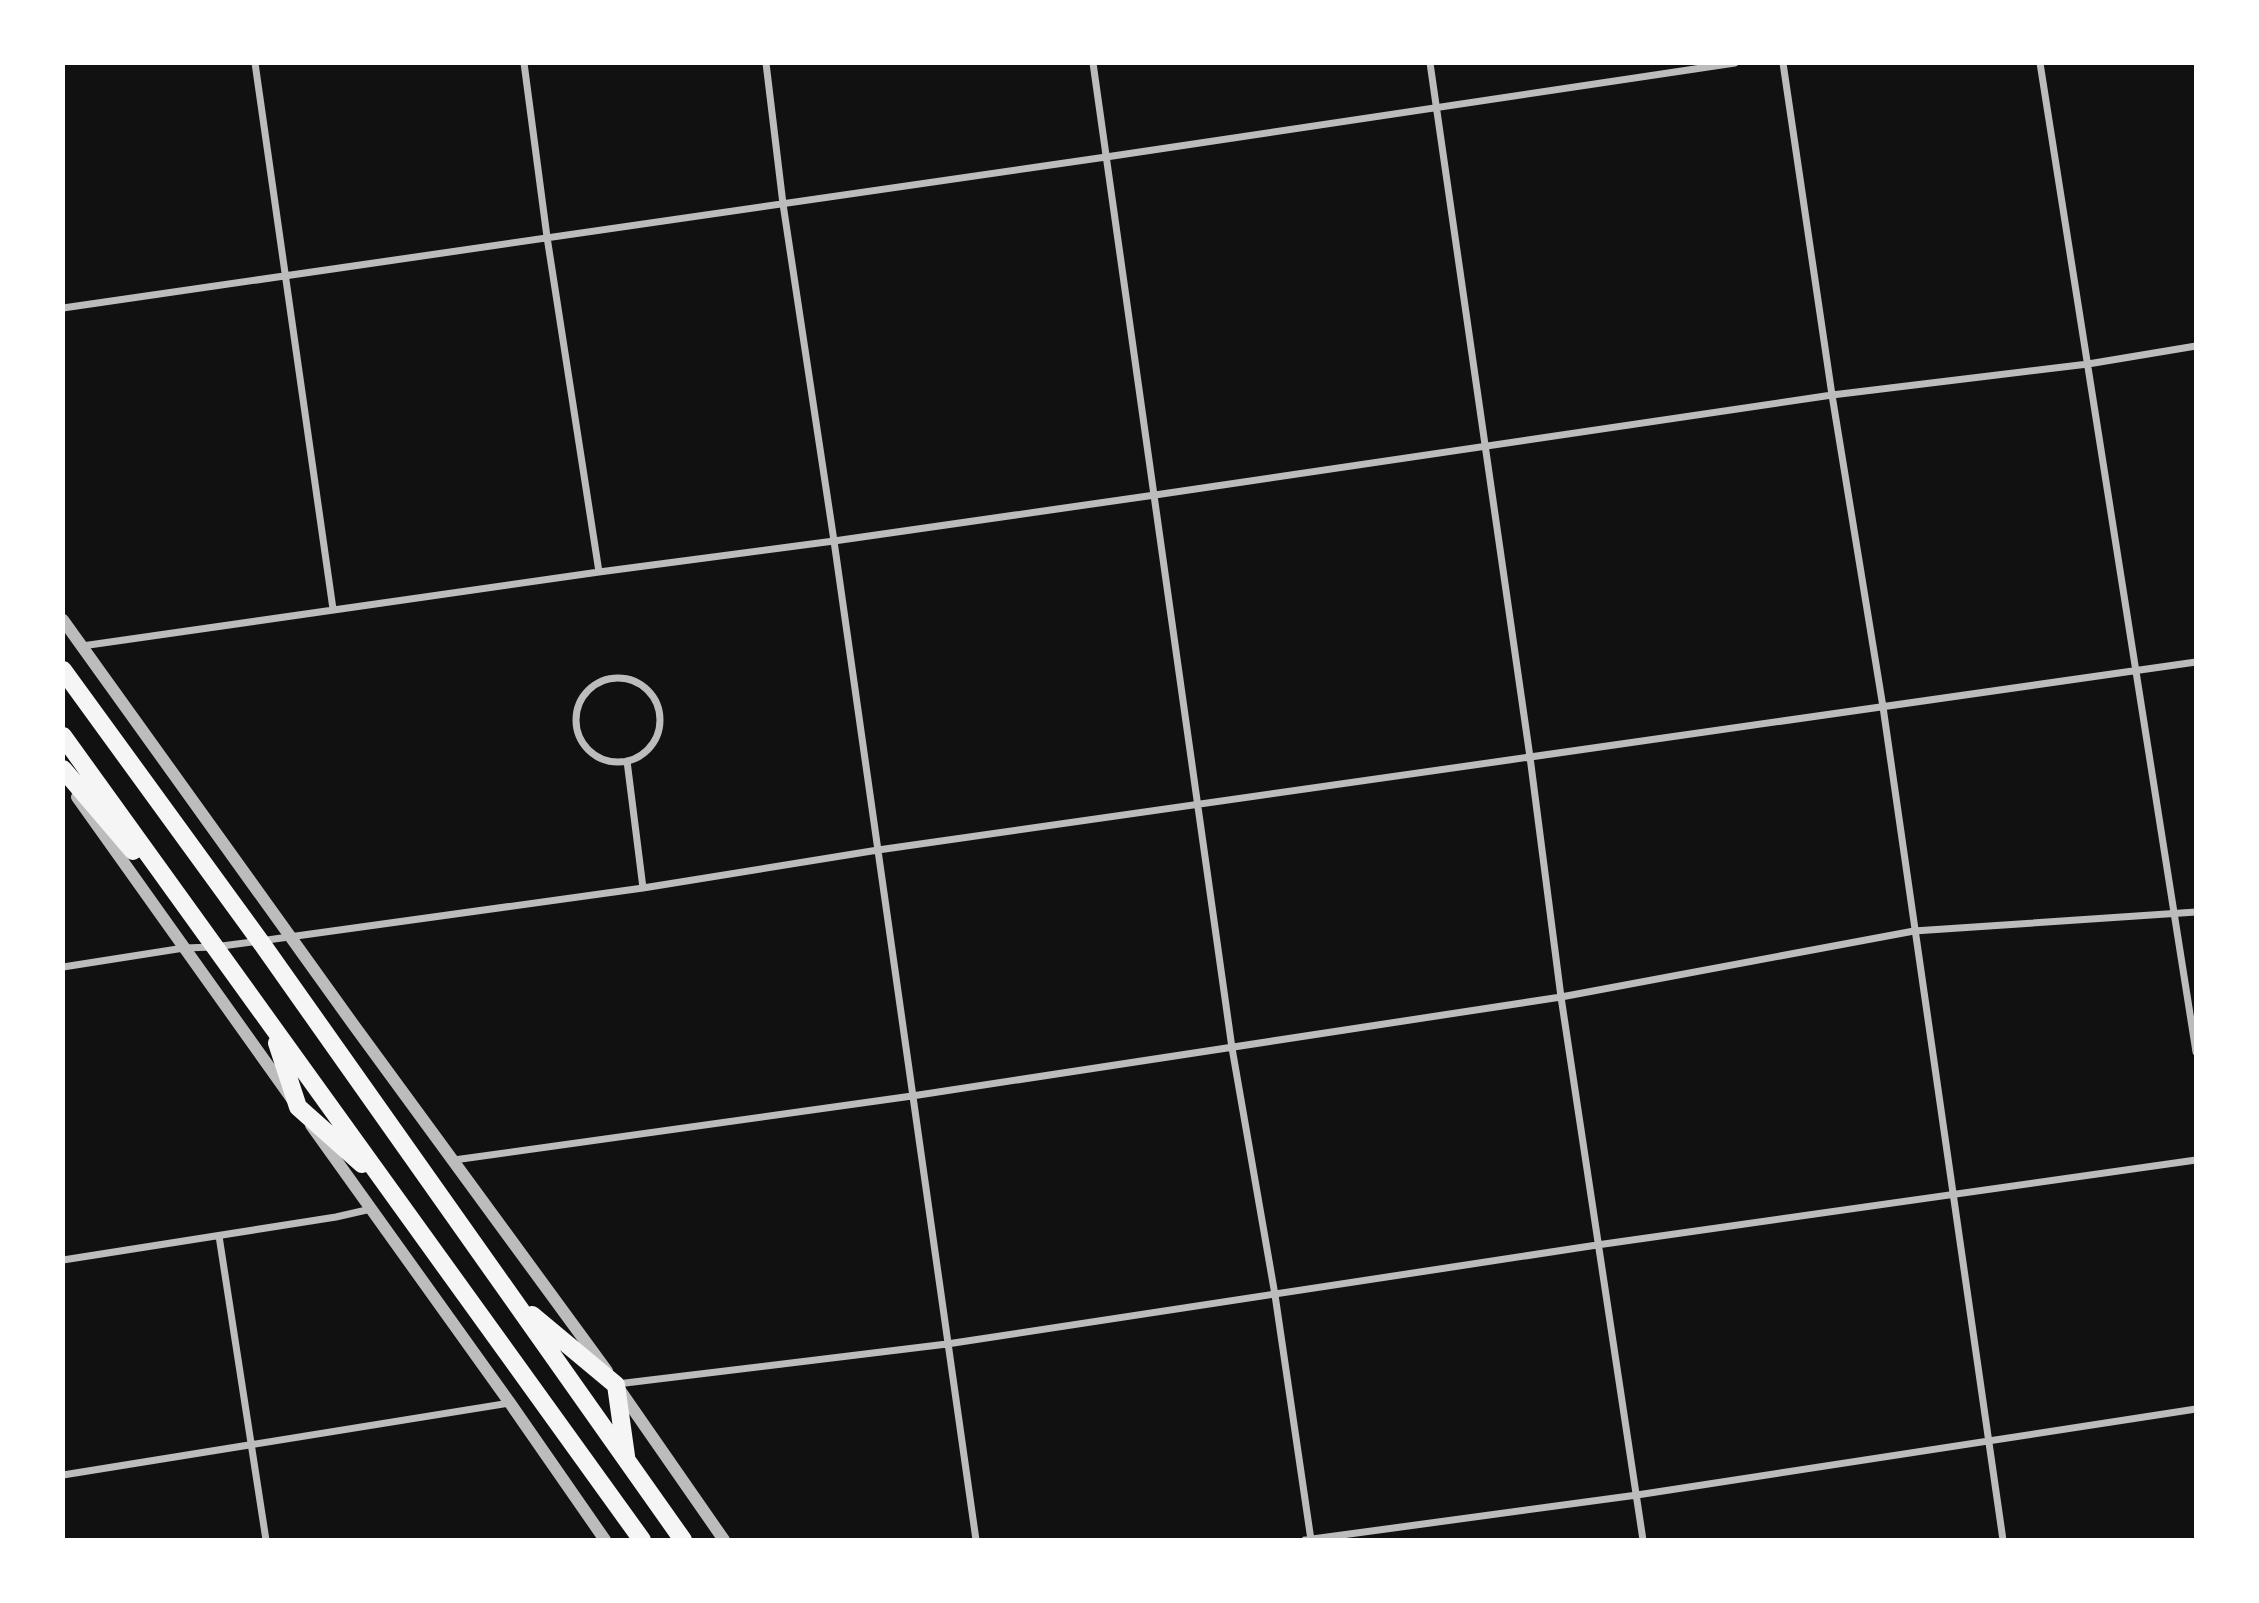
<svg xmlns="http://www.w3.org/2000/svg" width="2259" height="1603" font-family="Manrope,sans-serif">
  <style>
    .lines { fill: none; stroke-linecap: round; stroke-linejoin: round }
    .minor { stroke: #bcbcbc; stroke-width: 7 }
    .tertiary { stroke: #bcbcbc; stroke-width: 12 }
    .primary { stroke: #f5f5f5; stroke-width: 18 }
  </style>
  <rect width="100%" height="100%" fill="#111"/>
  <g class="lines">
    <path class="minor" d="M 255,63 L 333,609
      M 524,63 L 547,237 L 599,572
      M 766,63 L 783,204 L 834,541 L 976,1540
      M 1093,63 L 1232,1048 L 1275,1295 L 1311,1540
      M 1430,63 L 1530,757 L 1561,997 L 1643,1540
      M 1783,63 L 1832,395 L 1883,707 L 2003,1540
      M 2040,63 L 2196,1052
      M 63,308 L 1106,157 L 1735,63
      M 82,646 L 599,572 L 834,541 L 1155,495 L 1832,395 L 2088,364 L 2196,346
      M576 720a42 42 0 1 1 84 0a42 42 0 1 1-84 0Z
      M 627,761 L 643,888
      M 63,967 L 184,948 L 214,947 L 260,941 L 643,888 L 878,850 L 2196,662
      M 454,1160 L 912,1096 L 1561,997 L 1914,931 L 2196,912
      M 219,1236 L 266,1540
      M 63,1260 L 336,1217 L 371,1209
      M 617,1384 L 947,1344 L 1597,1245 L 2196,1160
      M 63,1475 L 510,1403
      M 1305,1540 L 1637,1495 L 2196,1409"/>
    <path class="tertiary" d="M 63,620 L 353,1024 L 607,1371
      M 77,797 L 292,1099
      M 311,1125 L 510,1403 L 605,1540
      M 617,1386 L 724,1540"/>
    <path class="primary" d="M 63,670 L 260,941 L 683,1540
      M 63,736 L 642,1540
      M 63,769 L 133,851
      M 277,1043 L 298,1107 L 362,1164
      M 532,1315 L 616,1385 L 626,1456"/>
  </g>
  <rect width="2259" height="1603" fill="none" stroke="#ffffff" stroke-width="130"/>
</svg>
